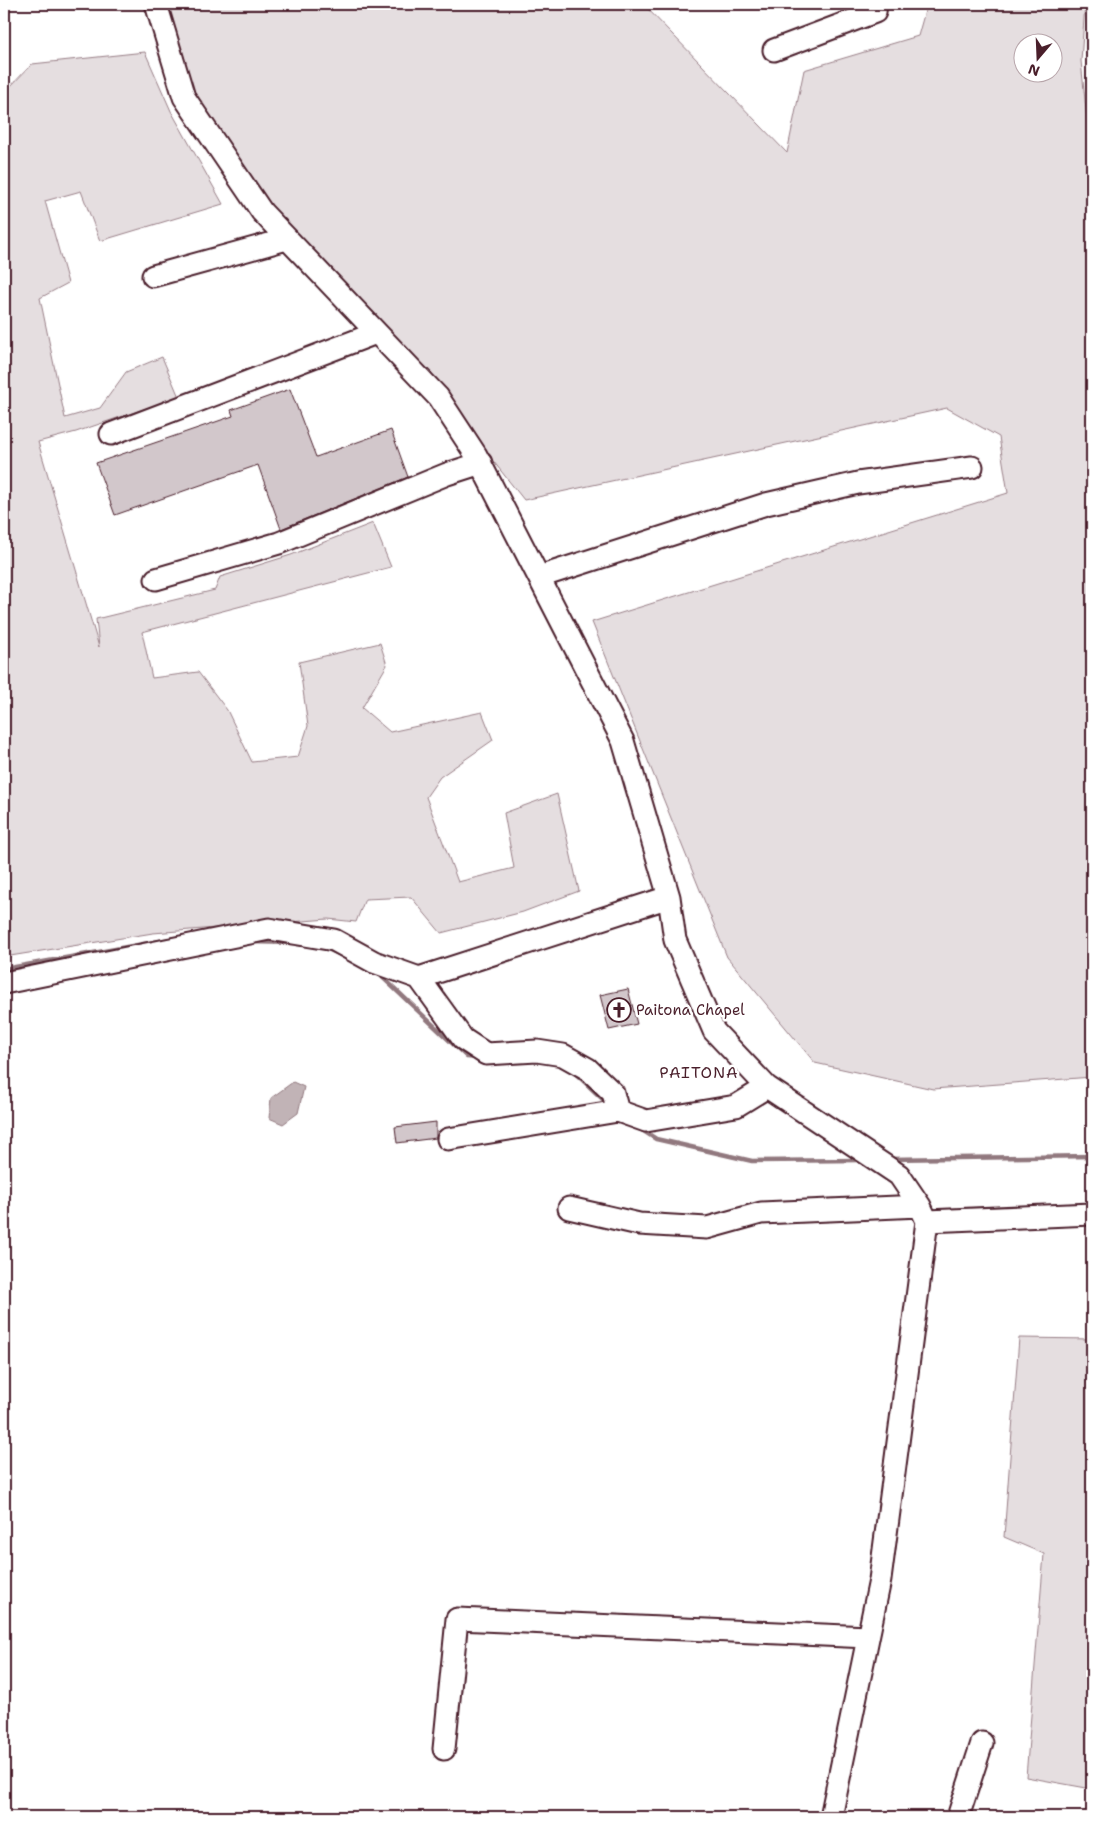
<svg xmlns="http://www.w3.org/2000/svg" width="1096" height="1821" font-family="'Shantell Sans',sans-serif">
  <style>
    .green { fill: #e5dee0; stroke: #987e86; fill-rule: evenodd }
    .water { fill: #c1b3b6; stroke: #91787e }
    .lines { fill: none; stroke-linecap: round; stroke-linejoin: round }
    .stream { stroke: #91787e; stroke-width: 4.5 }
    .building { fill: #d2c7cb; stroke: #4a1f2b }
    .minor-casing { stroke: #4a1f2b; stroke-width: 25 }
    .minor { stroke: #fff; stroke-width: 21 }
    .labels { text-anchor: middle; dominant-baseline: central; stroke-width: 5; stroke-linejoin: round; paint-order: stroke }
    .poi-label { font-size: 15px; fill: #4a1f2b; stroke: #fff; text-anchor: start }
    .neighbourhood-label { font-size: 16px; letter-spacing: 1px; fill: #4a1f2b; stroke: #fff }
  </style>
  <rect width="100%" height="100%" fill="#fff"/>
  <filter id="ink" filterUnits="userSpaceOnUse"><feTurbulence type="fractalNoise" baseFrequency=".02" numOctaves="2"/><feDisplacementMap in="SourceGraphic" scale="10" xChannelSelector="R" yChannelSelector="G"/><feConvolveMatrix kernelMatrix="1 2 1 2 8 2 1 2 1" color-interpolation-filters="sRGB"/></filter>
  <g filter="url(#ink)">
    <path class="green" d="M 56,4 L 132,4 L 131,8 Z
      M 165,4 L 643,4 L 787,153 L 804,70 L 918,36 L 927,4 L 1085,4 L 1081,61 L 1092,169 L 1092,1077 L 933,1089 L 815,1063 L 727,957 L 592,622 L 1008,493 L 999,437 L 947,408 L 524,500 L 382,321 L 273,208 L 191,100 ZM 1024,42 L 1054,42 L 1054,72 L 1024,72 Z
      M 145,52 L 171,111 L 223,204 L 100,241 L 81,191 L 45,201 L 68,283 L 40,298 L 65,418 L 100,408 L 126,372 L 162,357 L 179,397 L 76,432 L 38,442 L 99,647 L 96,619 L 215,590 L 220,577 L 291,555 L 373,523 L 391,567 L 142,632 L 152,678 L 198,672 L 227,710 L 252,762 L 298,757 L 308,726 L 299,662 L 380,643 L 387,665 L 362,708 L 390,732 L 482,712 L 493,740 L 440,777 L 426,797 L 458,882 L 514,868 L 504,813 L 557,794 L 579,891 L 523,912 L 441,933 L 411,897 L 365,899 L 356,922 L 328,919 L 153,933 L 4,957 L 4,91 L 6,91 L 32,64 Z
      M 1019,1338 L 1092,1339 L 1092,1789 L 1026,1777 L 1044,1554 L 1004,1537 Z"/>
    <path class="water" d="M 293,1082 L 304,1087 L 298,1113 L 283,1124 L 269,1118 L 271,1098 Z"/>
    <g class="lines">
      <path class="stream" d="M 251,942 L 293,943
        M 323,947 L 341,955
        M 4,969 L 199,934
        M 377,972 L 467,1057 L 478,1058
        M 573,1071 L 608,1104
        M 639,1128 L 656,1139 L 752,1161 L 861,1160
        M 889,1159 L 1092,1156"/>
    </g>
    <path class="building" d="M 290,389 L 316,457 L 391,430 L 408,477 L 281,529 L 258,465 L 115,515 L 96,463 L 233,416 L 231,410 Z
      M 628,989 L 637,1024 L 609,1030 L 600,995 Z
      M 436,1122 L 436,1138 L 397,1143 L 395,1127 Z"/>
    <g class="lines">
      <g class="minor-casing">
        <path id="minor" d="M 156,4 L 184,97 L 262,212 L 438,397 L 476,455 L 623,741 L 669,897 L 675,940 L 714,1031 L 767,1087 L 899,1175 L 920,1206 L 927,1221 L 880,1580 L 831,1817
          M 774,50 L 875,12 L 876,4
          M 153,276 L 287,239
          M 111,434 L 376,333
          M 539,577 L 766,504 L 858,483 L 972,467
          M 156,579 L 279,543 L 447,474 L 481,463
          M 419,978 L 463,1039 L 486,1054 L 537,1051 L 563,1055 L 588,1069 L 613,1093 L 618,1111 L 646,1121 L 736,1106 L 767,1087
          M 4,983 L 269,929 L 334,940 L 374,962 L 419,978 L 669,897
          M 448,1139 L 618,1111
          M 569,1208 L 639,1224 L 707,1228 L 761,1213 L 920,1206
          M 927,1221 L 1092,1214
          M 444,1749 L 457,1619 L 868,1637
          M 958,1817 L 982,1743"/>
      </g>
      <use href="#minor" class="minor"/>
    </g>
  </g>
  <defs>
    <g id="church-ring" transform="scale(1.25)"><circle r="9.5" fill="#fff" stroke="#4a1f2b" stroke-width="1.5"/><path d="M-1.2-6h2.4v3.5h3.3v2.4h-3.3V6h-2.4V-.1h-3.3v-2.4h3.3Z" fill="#4a1f2b"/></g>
  </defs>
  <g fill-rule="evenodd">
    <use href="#church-ring" x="619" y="1010"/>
  </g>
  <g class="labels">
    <g class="poi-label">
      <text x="636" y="1010">Paitona Chapel</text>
    </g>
    <g class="neighbourhood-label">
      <text x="699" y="1072">PAITONA</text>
    </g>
  </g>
  <rect width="1096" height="1821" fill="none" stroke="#fff" stroke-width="20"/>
  <rect x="10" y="10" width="1076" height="1801" fill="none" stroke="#4a1f2b" stroke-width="2" filter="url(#ink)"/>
  <g transform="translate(1038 58) rotate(199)"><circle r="24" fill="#ffffff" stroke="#b7a5aa"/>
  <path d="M0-4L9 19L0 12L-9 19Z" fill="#4a1f2b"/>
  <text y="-8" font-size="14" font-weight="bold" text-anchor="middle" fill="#4a1f2b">N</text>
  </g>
</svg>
